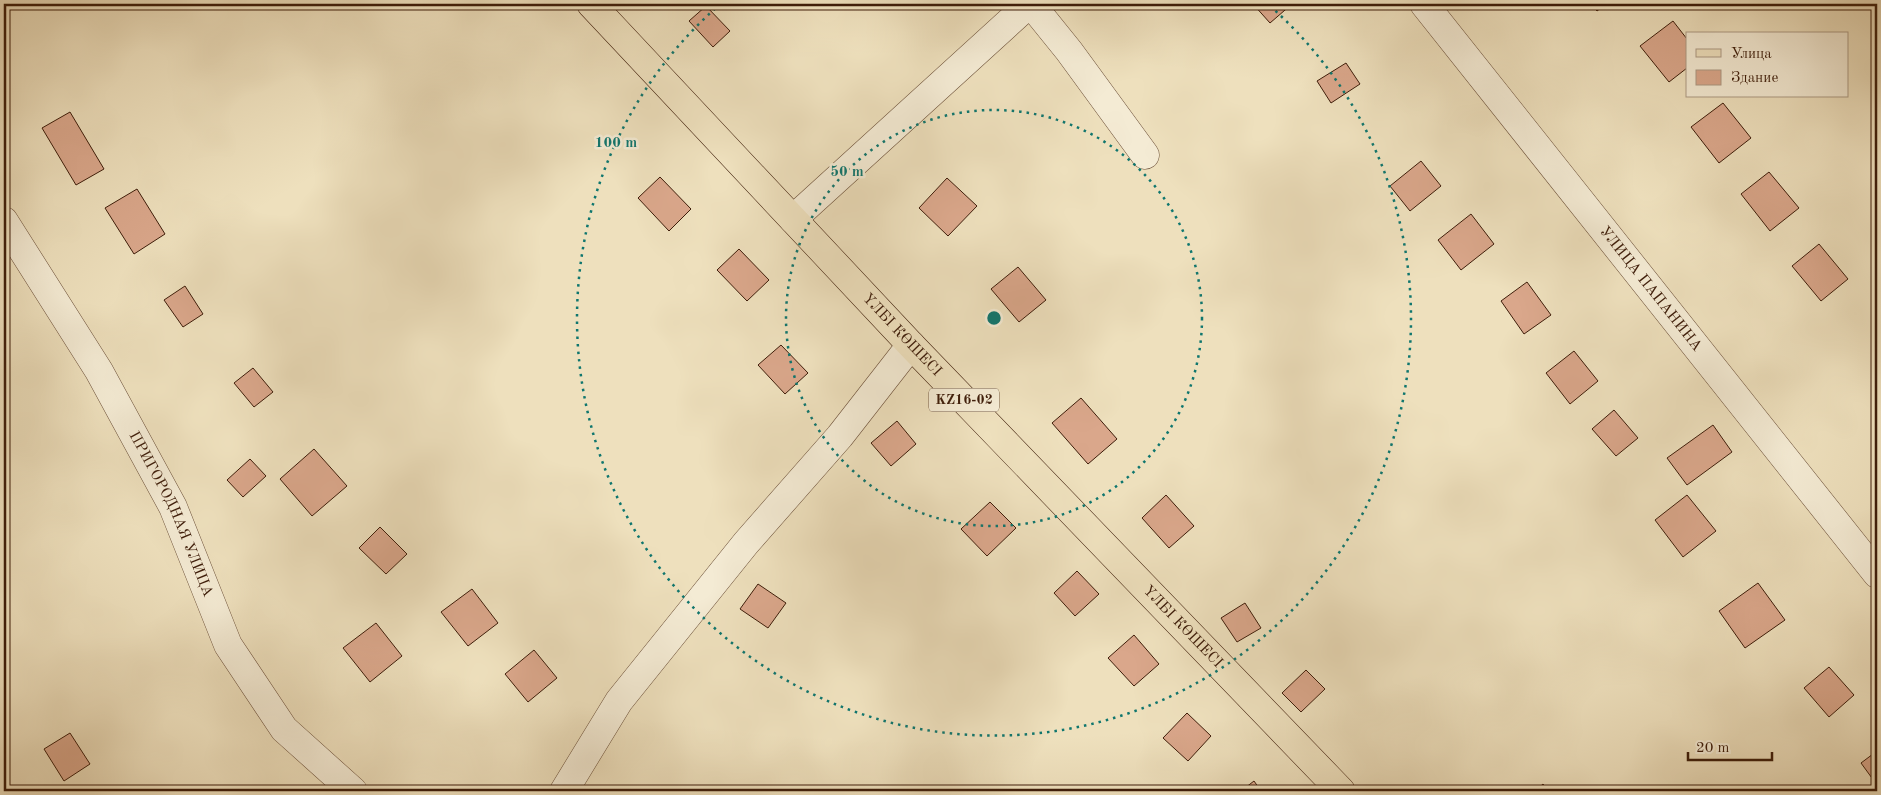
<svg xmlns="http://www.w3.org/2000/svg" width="1881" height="795" font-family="'Old Standard TT',serif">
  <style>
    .building { fill: #daa78b; stroke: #3e1d0a }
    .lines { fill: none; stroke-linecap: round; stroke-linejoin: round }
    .minor-casing { stroke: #6a4e37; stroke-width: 29 }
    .major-casing { stroke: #3e1d0a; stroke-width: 29 }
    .minor { stroke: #f4ebd4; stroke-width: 28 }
    .major { stroke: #eee0bd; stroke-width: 28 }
    .ring { fill: none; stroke: #0f766e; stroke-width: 2.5; stroke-dasharray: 2.5 5 }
    .labels { text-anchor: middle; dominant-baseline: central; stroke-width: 5; stroke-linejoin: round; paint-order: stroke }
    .shield { fill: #f4ebd4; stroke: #755b47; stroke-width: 1 }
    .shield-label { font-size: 14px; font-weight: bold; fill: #3e1d0a }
    .street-label { font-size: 15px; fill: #3e1d0a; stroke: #f4ebd4 }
    .centre { fill: #0f766e; stroke: #f4ebd4; stroke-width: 2.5 }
    .ring-label { font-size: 15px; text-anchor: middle; font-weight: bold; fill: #0f766e; stroke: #f4ebd4; stroke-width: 5; stroke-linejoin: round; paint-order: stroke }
  </style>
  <rect width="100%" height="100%" fill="#eee0bd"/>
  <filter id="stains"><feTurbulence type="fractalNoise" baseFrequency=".004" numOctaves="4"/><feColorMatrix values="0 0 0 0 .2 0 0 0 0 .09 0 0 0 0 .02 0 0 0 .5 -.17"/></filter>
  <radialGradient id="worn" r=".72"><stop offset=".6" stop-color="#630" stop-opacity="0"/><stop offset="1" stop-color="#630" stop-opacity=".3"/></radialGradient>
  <path class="building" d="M 1253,4 L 1292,4 L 1270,23 Z
    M 1591,4 L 1606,4 L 1597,11 Z
    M 706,6 L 730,31 L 713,47 L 689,21 Z
    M 1673,21 L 1687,39 L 1687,68 L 1669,82 L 1640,46 Z
    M 1346,63 L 1360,84 L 1331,103 L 1317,81 Z
    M 1723,103 L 1751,138 L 1719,163 L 1691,127 Z
    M 70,112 L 104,169 L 76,185 L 42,128 Z
    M 1421,161 L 1441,186 L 1410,211 L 1390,186 Z
    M 1769,172 L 1799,208 L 1770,231 L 1741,194 Z
    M 660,177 L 691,209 L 669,231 L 638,198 Z
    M 947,178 L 977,206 L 948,236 L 919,208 Z
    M 137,189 L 165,234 L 134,254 L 105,208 Z
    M 1471,214 L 1494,244 L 1461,270 L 1438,240 Z
    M 1819,244 L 1848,279 L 1821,301 L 1792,266 Z
    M 739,249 L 769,280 L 747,301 L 717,270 Z
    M 1018,267 L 1046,300 L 1019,322 L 991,289 Z
    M 1527,282 L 1551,315 L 1524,334 L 1501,301 Z
    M 185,286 L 203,314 L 183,327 L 164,300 Z
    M 781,345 L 808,373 L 785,394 L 758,365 Z
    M 1574,351 L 1598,381 L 1570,404 L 1546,373 Z
    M 253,368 L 273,392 L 254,407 L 234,383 Z
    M 1081,398 L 1117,439 L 1088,464 L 1052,423 Z
    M 1614,410 L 1638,438 L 1616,456 L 1592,429 Z
    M 897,421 L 916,444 L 891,466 L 871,443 Z
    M 1713,425 L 1732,452 L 1687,485 L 1667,458 Z
    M 314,449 L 347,486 L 312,516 L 280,479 Z
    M 250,459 L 266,476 L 243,497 L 227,480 Z
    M 1166,495 L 1194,526 L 1169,548 L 1142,518 Z
    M 1687,495 L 1716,531 L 1683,557 L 1655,520 Z
    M 990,502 L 1016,528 L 987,556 L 961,529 Z
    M 380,527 L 407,554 L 386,574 L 359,548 Z
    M 1077,571 L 1099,594 L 1075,616 L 1054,593 Z
    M 1758,583 L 1785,620 L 1745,648 L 1719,611 Z
    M 758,584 L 786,603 L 768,628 L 740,609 Z
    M 472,589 L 498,623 L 468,646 L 441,612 Z
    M 1245,603 L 1261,628 L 1237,642 L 1221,618 Z
    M 376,623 L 402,656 L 370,682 L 343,648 Z
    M 1134,635 L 1159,664 L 1134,686 L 1108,658 Z
    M 534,650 L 557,678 L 528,702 L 505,674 Z
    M 1829,667 L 1854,695 L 1829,717 L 1804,688 Z
    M 1306,670 L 1325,689 L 1301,712 L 1282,693 Z
    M 1187,713 L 1211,736 L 1188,761 L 1163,738 Z
    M 70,733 L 90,764 L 64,781 L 44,749 Z
    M 1877,751 L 1877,785 L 1861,763 Z
    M 1254,781 L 1261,791 L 1241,791 Z
    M 1543,784 L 1549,791 L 1535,791 Z"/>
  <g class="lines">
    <g class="minor-casing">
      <g id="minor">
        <path d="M 1031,4 L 1069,51 L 1145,155"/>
        <path id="s1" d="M 1424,4 L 1877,574"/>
        <path d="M 793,219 L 1029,4"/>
        <path id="s2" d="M 4,221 L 99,371 L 173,507 L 228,645 L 284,729 L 353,791"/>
        <path d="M 564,791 L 619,701 L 746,543 L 840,436 L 911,345"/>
      </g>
    </g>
    <g class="major-casing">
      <g id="major">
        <path id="s3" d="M 591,4 L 911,345 L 1341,791"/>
      </g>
    </g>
    <use href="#minor" class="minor"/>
    <use href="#major" class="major"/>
  </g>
  <g class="ring">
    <circle cx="994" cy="318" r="208"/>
    <path d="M1270 6A417 417 0 1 1 718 6"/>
  </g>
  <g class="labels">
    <rect class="shield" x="929" y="388.5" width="70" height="23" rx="4"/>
    <g class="shield-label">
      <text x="964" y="400">KZ16-02</text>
    </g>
    <g class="street-label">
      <text stroke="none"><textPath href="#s1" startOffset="364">УЛИЦА ПАПАНИНА</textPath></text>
      <text stroke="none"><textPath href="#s3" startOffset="454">ҮЛБІ КӨШЕСІ</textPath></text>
      <text stroke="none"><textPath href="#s2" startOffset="338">ПРИГОРОДНАЯ УЛИЦА</textPath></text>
      <text stroke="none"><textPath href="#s3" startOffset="859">ҮЛБІ КӨШЕСІ</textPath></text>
    </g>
  </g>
  <circle cx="994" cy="318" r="8" class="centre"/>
  <g class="ring-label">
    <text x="616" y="147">100 m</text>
    <text x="847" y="176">50 m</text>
  </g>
  <rect width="1881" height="795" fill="none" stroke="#eee0bd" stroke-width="20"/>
  <rect x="5" y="5" width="1871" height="785" fill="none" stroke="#3e1d0a" stroke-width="2.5"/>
  <rect x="10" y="10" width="1861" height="775" fill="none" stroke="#3e1d0a"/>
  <rect x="1686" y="32" width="162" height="65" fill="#f4ebd4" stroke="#ab9983"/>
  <rect x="1696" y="49" width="25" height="8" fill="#eee0bd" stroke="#ab9983"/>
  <text x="1731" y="58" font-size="15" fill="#3e1d0a">Улица</text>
  <rect x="1696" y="70" width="25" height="15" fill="#daa78b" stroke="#ab9983"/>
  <text x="1731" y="82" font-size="15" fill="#3e1d0a">Здание</text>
  <path d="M1688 752v8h84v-8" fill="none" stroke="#3e1d0a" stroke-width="2.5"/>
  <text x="1696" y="752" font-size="15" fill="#3e1d0a" stroke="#f4ebd4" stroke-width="4" paint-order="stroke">20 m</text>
  <rect width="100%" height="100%" filter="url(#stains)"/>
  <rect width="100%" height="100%" fill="url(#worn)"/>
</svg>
